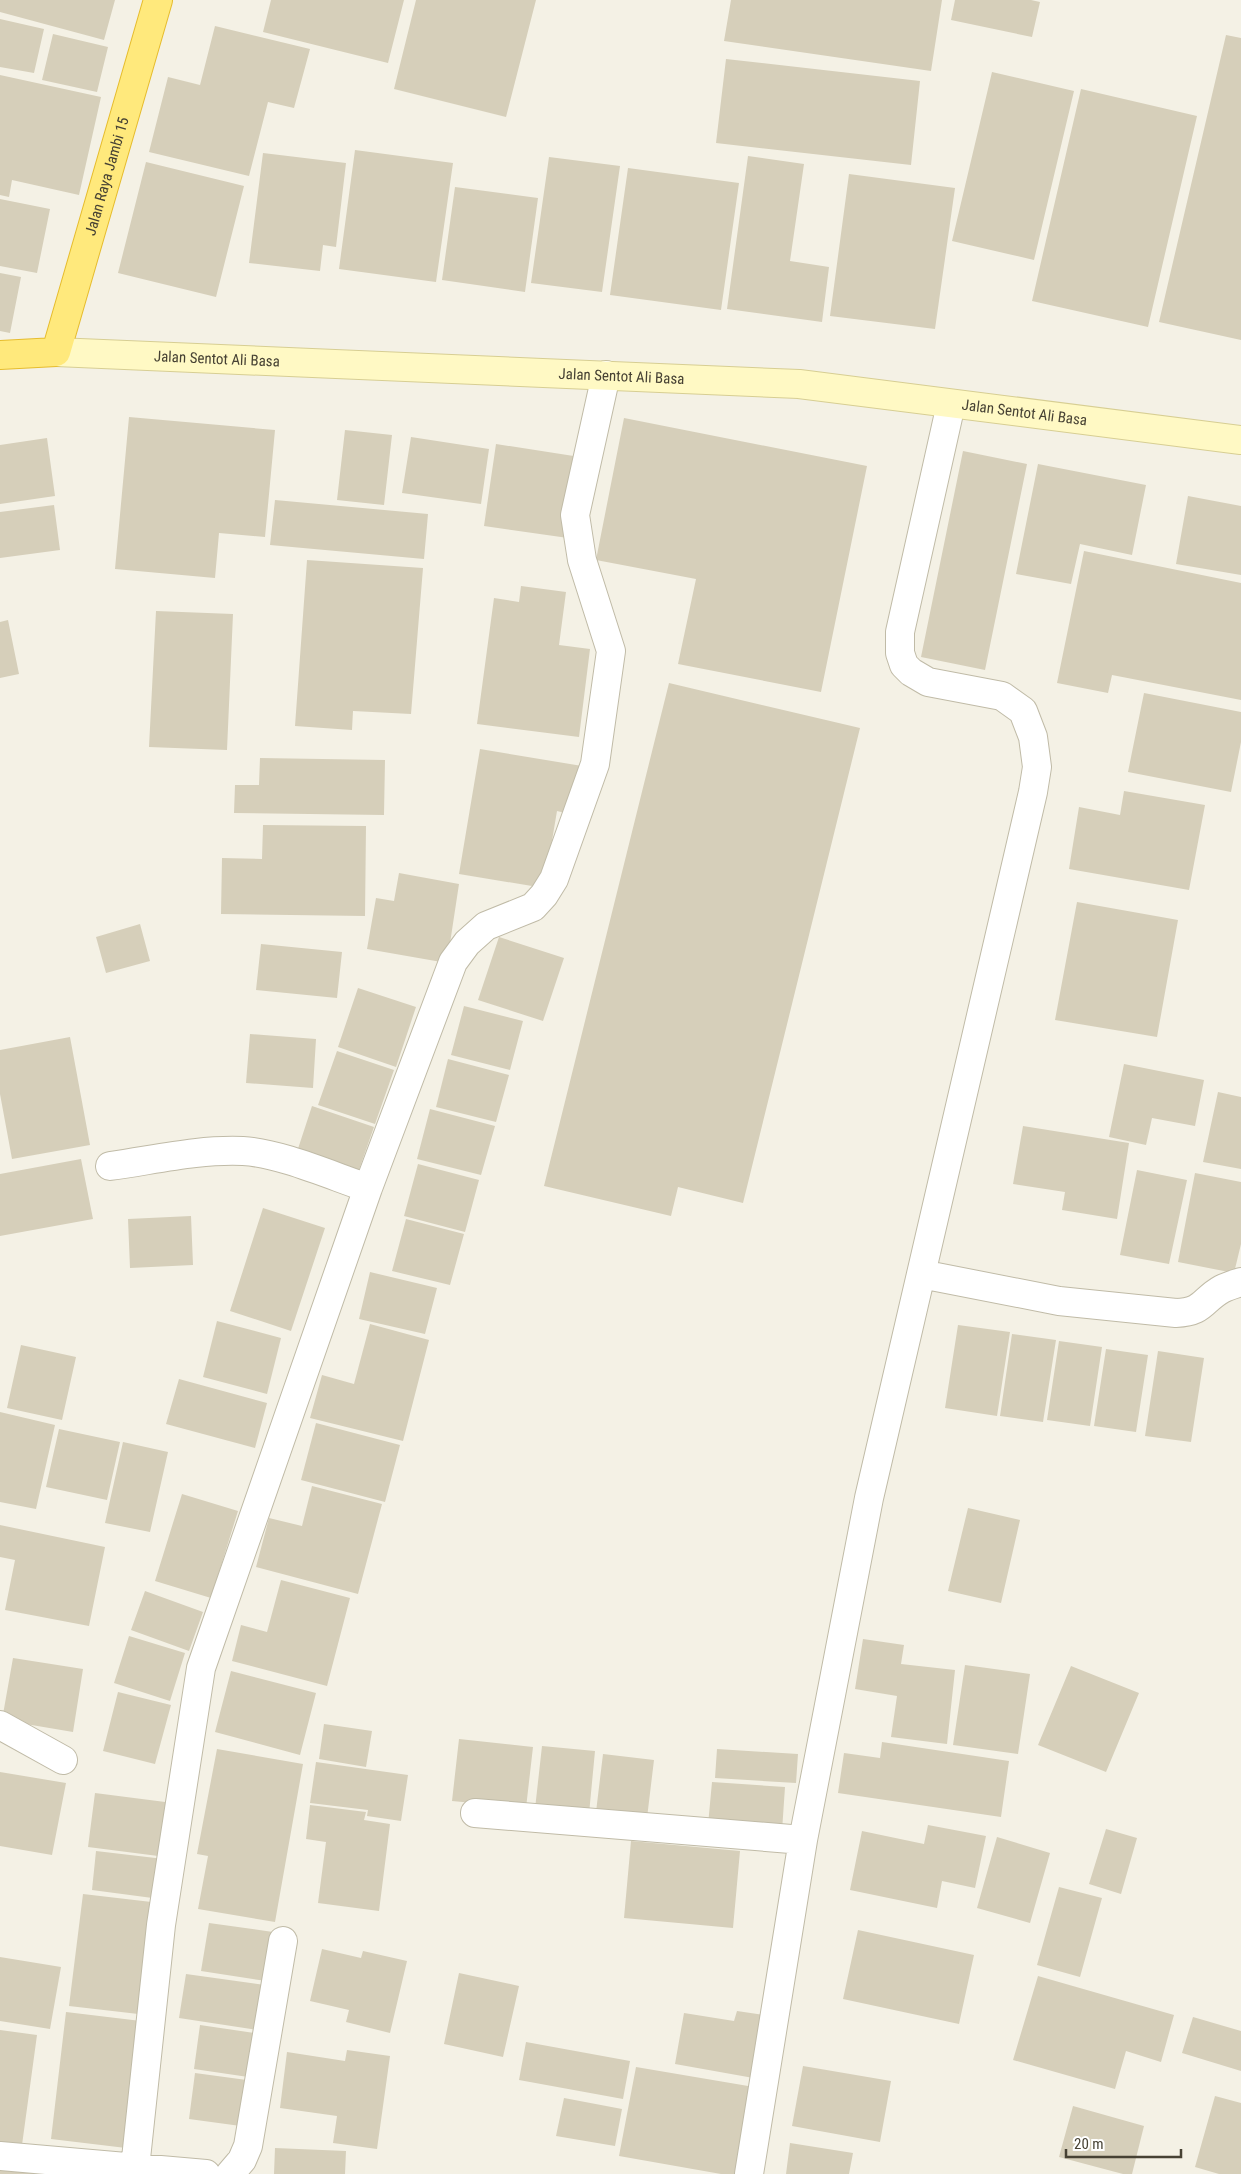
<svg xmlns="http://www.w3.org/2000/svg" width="1241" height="2174" font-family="'Roboto Condensed',sans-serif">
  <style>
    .building { fill: #d6cfba }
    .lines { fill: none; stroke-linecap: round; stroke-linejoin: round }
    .minor-casing { stroke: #c0bba7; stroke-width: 30 }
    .secondary-casing { stroke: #d7ce93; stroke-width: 30 }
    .trunk-casing { stroke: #e6bc2d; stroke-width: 30 }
    .minor { stroke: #fff; stroke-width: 28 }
    .secondary { stroke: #fff9c4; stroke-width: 28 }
    .trunk { stroke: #ffe97c; stroke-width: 28 }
    .labels { text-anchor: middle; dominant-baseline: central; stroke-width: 4; stroke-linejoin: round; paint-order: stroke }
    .street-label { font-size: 15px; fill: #474234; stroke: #fff }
  </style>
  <rect width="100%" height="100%" fill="#f4f1e5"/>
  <path class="building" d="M 0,0 L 115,0 L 104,40 L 0,12 Z
    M 271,0 L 404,0 L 388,63 L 263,32 Z
    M 416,0 L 536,0 L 506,117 L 394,89 Z
    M 731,0 L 942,0 L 931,71 L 724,41 Z
    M 955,0 L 1031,0 L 1040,2 L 1032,37 L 951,20 Z
    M 0,19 L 44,29 L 34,73 L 0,67 Z
    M 215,26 L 310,49 L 294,108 L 268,102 L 249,176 L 149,152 L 168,77 L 200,85 Z
    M 53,34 L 108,47 L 97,92 L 42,80 Z
    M 1226,35 L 1241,38 L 1241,340 L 1159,322 Z
    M 726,59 L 920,81 L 911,165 L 716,143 Z
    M 992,72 L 1074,91 L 1034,260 L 952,241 Z
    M 0,75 L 101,97 L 79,195 L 12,180 L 9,197 L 0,195 Z
    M 1081,89 L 1197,116 L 1148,327 L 1032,301 Z
    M 355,150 L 453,163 L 436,282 L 339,269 Z
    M 263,153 L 346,163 L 336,247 L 323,245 L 320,271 L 249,263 Z
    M 748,156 L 804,164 L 790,261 L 829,267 L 822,322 L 727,309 Z
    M 549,157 L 620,166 L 602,292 L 531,283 Z
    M 146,162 L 244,186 L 216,297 L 118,273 Z
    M 628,168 L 739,183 L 721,310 L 610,295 Z
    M 849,174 L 955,188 L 935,329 L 830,316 Z
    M 455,187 L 538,198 L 525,292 L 442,280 Z
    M 0,199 L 50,209 L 37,273 L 0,266 Z
    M 0,273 L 21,277 L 10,333 L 0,331 Z
    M 129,417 L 275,430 L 265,537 L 219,533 L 215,578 L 115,569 Z
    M 624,418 L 867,466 L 821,692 L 678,664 L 696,579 L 596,560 Z
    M 345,430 L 392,435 L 384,505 L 337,500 Z
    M 411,437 L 489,449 L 481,504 L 402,493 Z
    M 47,438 L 55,496 L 0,504 L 0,445 Z
    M 496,444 L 580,457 L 568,538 L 484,526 Z
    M 963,451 L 1027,464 L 985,670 L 921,657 Z
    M 1038,464 L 1146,485 L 1132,555 L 1080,544 L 1071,584 L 1016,574 Z
    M 1188,496 L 1241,506 L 1241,575 L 1176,564 Z
    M 275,500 L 428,514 L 424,559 L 270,545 Z
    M 54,505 L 60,550 L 0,558 L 0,512 Z
    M 1084,551 L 1241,583 L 1241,700 L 1112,675 L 1108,693 L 1057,683 Z
    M 307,560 L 423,568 L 411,714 L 353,711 L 352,730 L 295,726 Z
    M 521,586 L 566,592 L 559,645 L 590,649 L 579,737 L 477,724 L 494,598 L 519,602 Z
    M 156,611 L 233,614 L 227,750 L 149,747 Z
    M 8,620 L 19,674 L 0,678 L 0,622 Z
    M 669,683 L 860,728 L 743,1203 L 678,1187 L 671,1216 L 544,1186 Z
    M 1144,693 L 1241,712 L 1241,742 L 1231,792 L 1128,772 Z
    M 480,749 L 582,766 L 573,815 L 557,811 L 544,888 L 459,874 Z
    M 260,758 L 385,760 L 384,815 L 234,813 L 235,785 L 259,785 Z
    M 1124,791 L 1205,805 L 1189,890 L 1069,869 L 1079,807 L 1120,815 Z
    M 263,825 L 366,826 L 365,916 L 221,914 L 222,858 L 262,859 Z
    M 399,873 L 459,884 L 447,963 L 367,949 L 376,898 L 394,901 Z
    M 1077,902 L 1178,920 L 1157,1037 L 1055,1020 Z
    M 140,924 L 150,961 L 106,973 L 96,937 Z
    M 499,937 L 564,958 L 543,1021 L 478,1000 Z
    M 261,944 L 342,952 L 337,998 L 256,990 Z
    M 358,988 L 416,1007 L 396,1067 L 338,1047 Z
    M 464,1006 L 523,1021 L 510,1070 L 451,1055 Z
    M 250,1034 L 316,1039 L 313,1088 L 246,1083 Z
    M 70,1037 L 90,1145 L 12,1159 L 0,1094 L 0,1050 Z
    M 337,1051 L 394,1070 L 375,1124 L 318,1105 Z
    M 448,1059 L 509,1075 L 496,1122 L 436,1107 Z
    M 1124,1064 L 1204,1080 L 1195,1126 L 1152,1118 L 1146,1145 L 1109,1137 Z
    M 1218,1092 L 1241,1097 L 1241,1169 L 1203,1162 Z
    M 312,1106 L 374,1127 L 355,1181 L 294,1161 Z
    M 430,1109 L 495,1126 L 481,1175 L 417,1159 Z
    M 1023,1126 L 1129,1143 L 1117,1219 L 1062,1210 L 1065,1192 L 1013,1184 Z
    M 81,1159 L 93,1219 L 0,1236 L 0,1174 Z
    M 418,1164 L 479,1180 L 465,1232 L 404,1216 Z
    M 1137,1170 L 1187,1180 L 1169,1264 L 1120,1255 Z
    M 1195,1173 L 1241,1182 L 1241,1244 L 1234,1273 L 1178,1262 Z
    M 263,1208 L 325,1228 L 291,1331 L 230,1311 Z
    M 191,1216 L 193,1265 L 130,1268 L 128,1219 Z
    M 406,1219 L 464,1234 L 450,1285 L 392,1271 Z
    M 370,1272 L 437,1288 L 425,1334 L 359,1319 Z
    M 217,1321 L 281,1338 L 267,1394 L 203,1377 Z
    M 370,1324 L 429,1340 L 403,1441 L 310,1418 L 322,1375 L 354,1384 Z
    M 958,1325 L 1010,1332 L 997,1416 L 945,1408 Z
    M 1012,1334 L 1056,1340 L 1043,1422 L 1000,1416 Z
    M 1059,1341 L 1102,1347 L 1090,1426 L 1047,1420 Z
    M 21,1345 L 76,1357 L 62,1420 L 7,1408 Z
    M 1106,1349 L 1148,1355 L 1136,1432 L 1094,1426 Z
    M 1158,1351 L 1204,1358 L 1191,1442 L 1145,1436 Z
    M 179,1379 L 267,1403 L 255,1448 L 166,1424 Z
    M 0,1412 L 55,1425 L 36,1509 L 0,1502 Z
    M 316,1423 L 400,1445 L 385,1502 L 301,1480 Z
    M 59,1429 L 120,1442 L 107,1500 L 46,1487 Z
    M 123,1442 L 168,1452 L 150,1532 L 105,1523 Z
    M 312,1486 L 382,1504 L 358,1594 L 256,1567 L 269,1518 L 302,1526 Z
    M 182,1494 L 238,1511 L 211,1598 L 155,1581 Z
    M 968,1508 L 1020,1520 L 1001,1603 L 948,1591 Z
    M 0,1525 L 105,1547 L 89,1626 L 5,1610 L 15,1560 L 0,1557 Z
    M 281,1580 L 350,1598 L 327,1686 L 232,1661 L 241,1625 L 267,1632 Z
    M 145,1591 L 203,1612 L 189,1651 L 131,1630 Z
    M 129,1636 L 185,1653 L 170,1701 L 114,1683 Z
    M 863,1639 L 904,1645 L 901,1664 L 955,1670 L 947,1744 L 891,1737 L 897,1696 L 855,1689 Z
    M 13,1658 L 83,1669 L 73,1732 L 2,1720 Z
    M 965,1665 L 1030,1674 L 1018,1754 L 953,1745 Z
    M 1071,1666 L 1139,1693 L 1106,1772 L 1038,1745 Z
    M 231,1671 L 316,1693 L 300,1755 L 215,1732 Z
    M 118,1692 L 171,1705 L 155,1764 L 103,1751 Z
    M 324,1724 L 372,1731 L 366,1767 L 319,1759 Z
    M 459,1739 L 533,1747 L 526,1808 L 452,1801 Z
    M 882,1742 L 1009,1761 L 1001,1817 L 838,1793 L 844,1753 L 880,1758 Z
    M 542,1746 L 595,1751 L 589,1814 L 535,1809 Z
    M 217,1749 L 303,1764 L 275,1922 L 198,1909 L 208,1856 L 197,1854 Z
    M 717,1749 L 798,1754 L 796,1783 L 715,1778 Z
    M 603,1754 L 654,1760 L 647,1818 L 596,1812 Z
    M 316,1762 L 408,1775 L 401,1821 L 367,1816 L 368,1810 L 310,1803 Z
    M 0,1772 L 66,1783 L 52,1855 L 0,1846 Z
    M 712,1782 L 785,1787 L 782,1831 L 708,1825 Z
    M 95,1793 L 173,1803 L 166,1857 L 88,1847 Z
    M 310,1805 L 366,1812 L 364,1820 L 390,1824 L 379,1911 L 318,1903 L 326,1842 L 306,1839 Z
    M 928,1825 L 986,1836 L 975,1888 L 942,1881 L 937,1908 L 850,1890 L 862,1831 L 924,1844 Z
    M 1106,1829 L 1137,1838 L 1121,1894 L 1089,1884 Z
    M 997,1837 L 1050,1853 L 1030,1923 L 977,1908 Z
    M 631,1841 L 740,1851 L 733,1928 L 624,1918 Z
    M 96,1851 L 164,1859 L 160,1899 L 92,1890 Z
    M 1059,1887 L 1102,1898 L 1080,1977 L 1037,1965 Z
    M 83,1894 L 160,1903 L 147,2015 L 69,2006 Z
    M 209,1923 L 273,1932 L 266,1981 L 201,1971 Z
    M 858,1930 L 974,1955 L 959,2024 L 843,1999 Z
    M 322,1949 L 361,1958 L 363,1951 L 407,1961 L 390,2033 L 346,2022 L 349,2010 L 310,2001 Z
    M 0,1957 L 61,1967 L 50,2029 L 0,2021 Z
    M 459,1973 L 519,1986 L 503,2057 L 444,2044 Z
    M 186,1974 L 265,1985 L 258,2030 L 179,2018 Z
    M 1038,1976 L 1174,2015 L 1161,2062 L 1126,2051 L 1115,2089 L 1013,2060 Z
    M 737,2011 L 770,2016 L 759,2079 L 675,2064 L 684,2013 L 734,2021 Z
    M 66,2012 L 141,2021 L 126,2148 L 51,2139 Z
    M 1193,2017 L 1241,2031 L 1241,2071 L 1182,2053 Z
    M 200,2025 L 261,2034 L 255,2078 L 194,2069 Z
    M 0,2030 L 37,2035 L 22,2145 L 0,2142 Z
    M 526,2042 L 630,2061 L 623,2099 L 519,2080 Z
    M 347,2050 L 390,2056 L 377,2149 L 333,2143 L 337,2116 L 280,2108 L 287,2052 L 345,2061 Z
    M 803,2066 L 891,2081 L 880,2142 L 792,2126 Z
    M 636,2067 L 754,2087 L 739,2174 L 721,2174 L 619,2156 Z
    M 195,2073 L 254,2081 L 248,2127 L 189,2119 Z
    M 1215,2096 L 1241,2103 L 1241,2174 L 1219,2174 L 1195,2167 Z
    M 564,2098 L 622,2109 L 615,2146 L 556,2136 Z
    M 1073,2106 L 1144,2126 L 1132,2174 L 1123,2174 L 1059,2157 Z
    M 790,2143 L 853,2153 L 849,2174 L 786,2174 Z
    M 275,2148 L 346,2151 L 345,2174 L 274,2174 Z
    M 47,2170 L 47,2174 L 0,2174 L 0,2171 Z"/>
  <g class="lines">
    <g class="minor-casing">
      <path id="minor" d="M 110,1166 C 154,1160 199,1149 243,1151 C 280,1153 332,1176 368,1188
        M 921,1274 L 1059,1301 L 1176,1313 C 1204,1312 1202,1300 1222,1289 C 1228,1286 1235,1284 1241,1282
        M 0,1725 L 63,1760
        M 475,1813 L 803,1840
        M 0,2156 L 206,2174
        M 135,2168 L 161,1925 L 201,1668 L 368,1188 L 453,962 L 467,943 L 486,926 L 533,907 L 544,895 L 554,879 L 595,764 L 611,651 L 582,560 L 575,515 L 606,375
        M 230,2174 L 242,2160 L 248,2146 L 283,1941
        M 749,2174 L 803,1840 L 869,1498 L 1033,792 L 1037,767 L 1033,737 L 1023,711 L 1002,696 L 928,682 L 911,672 L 904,665 L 900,653 L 900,632 L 951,404"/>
    </g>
    <g class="secondary-casing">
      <g id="secondary">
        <path id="s1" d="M 56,352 L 799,384 L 1241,440"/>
      </g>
    </g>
    <g class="trunk-casing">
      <g id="trunk">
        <path id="s2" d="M 0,355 L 56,352 L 158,0"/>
      </g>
    </g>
    <use href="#minor" class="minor"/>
    <use href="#secondary" class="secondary"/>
    <use href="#trunk" class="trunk"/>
  </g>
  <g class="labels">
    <g class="street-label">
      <text stroke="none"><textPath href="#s2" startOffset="239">Jalan Raya Jambi 15</textPath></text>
      <text stroke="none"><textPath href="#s1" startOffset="161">Jalan Sentot Ali Basa</textPath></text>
      <text stroke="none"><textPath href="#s1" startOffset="566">Jalan Sentot Ali Basa</textPath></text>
      <text stroke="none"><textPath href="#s1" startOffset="971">Jalan Sentot Ali Basa</textPath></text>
    </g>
  </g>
  <path d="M1066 2149v8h115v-8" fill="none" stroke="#474234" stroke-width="2.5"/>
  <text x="1074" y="2149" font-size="15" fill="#474234" stroke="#ffffff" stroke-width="4" paint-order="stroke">20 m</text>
</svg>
